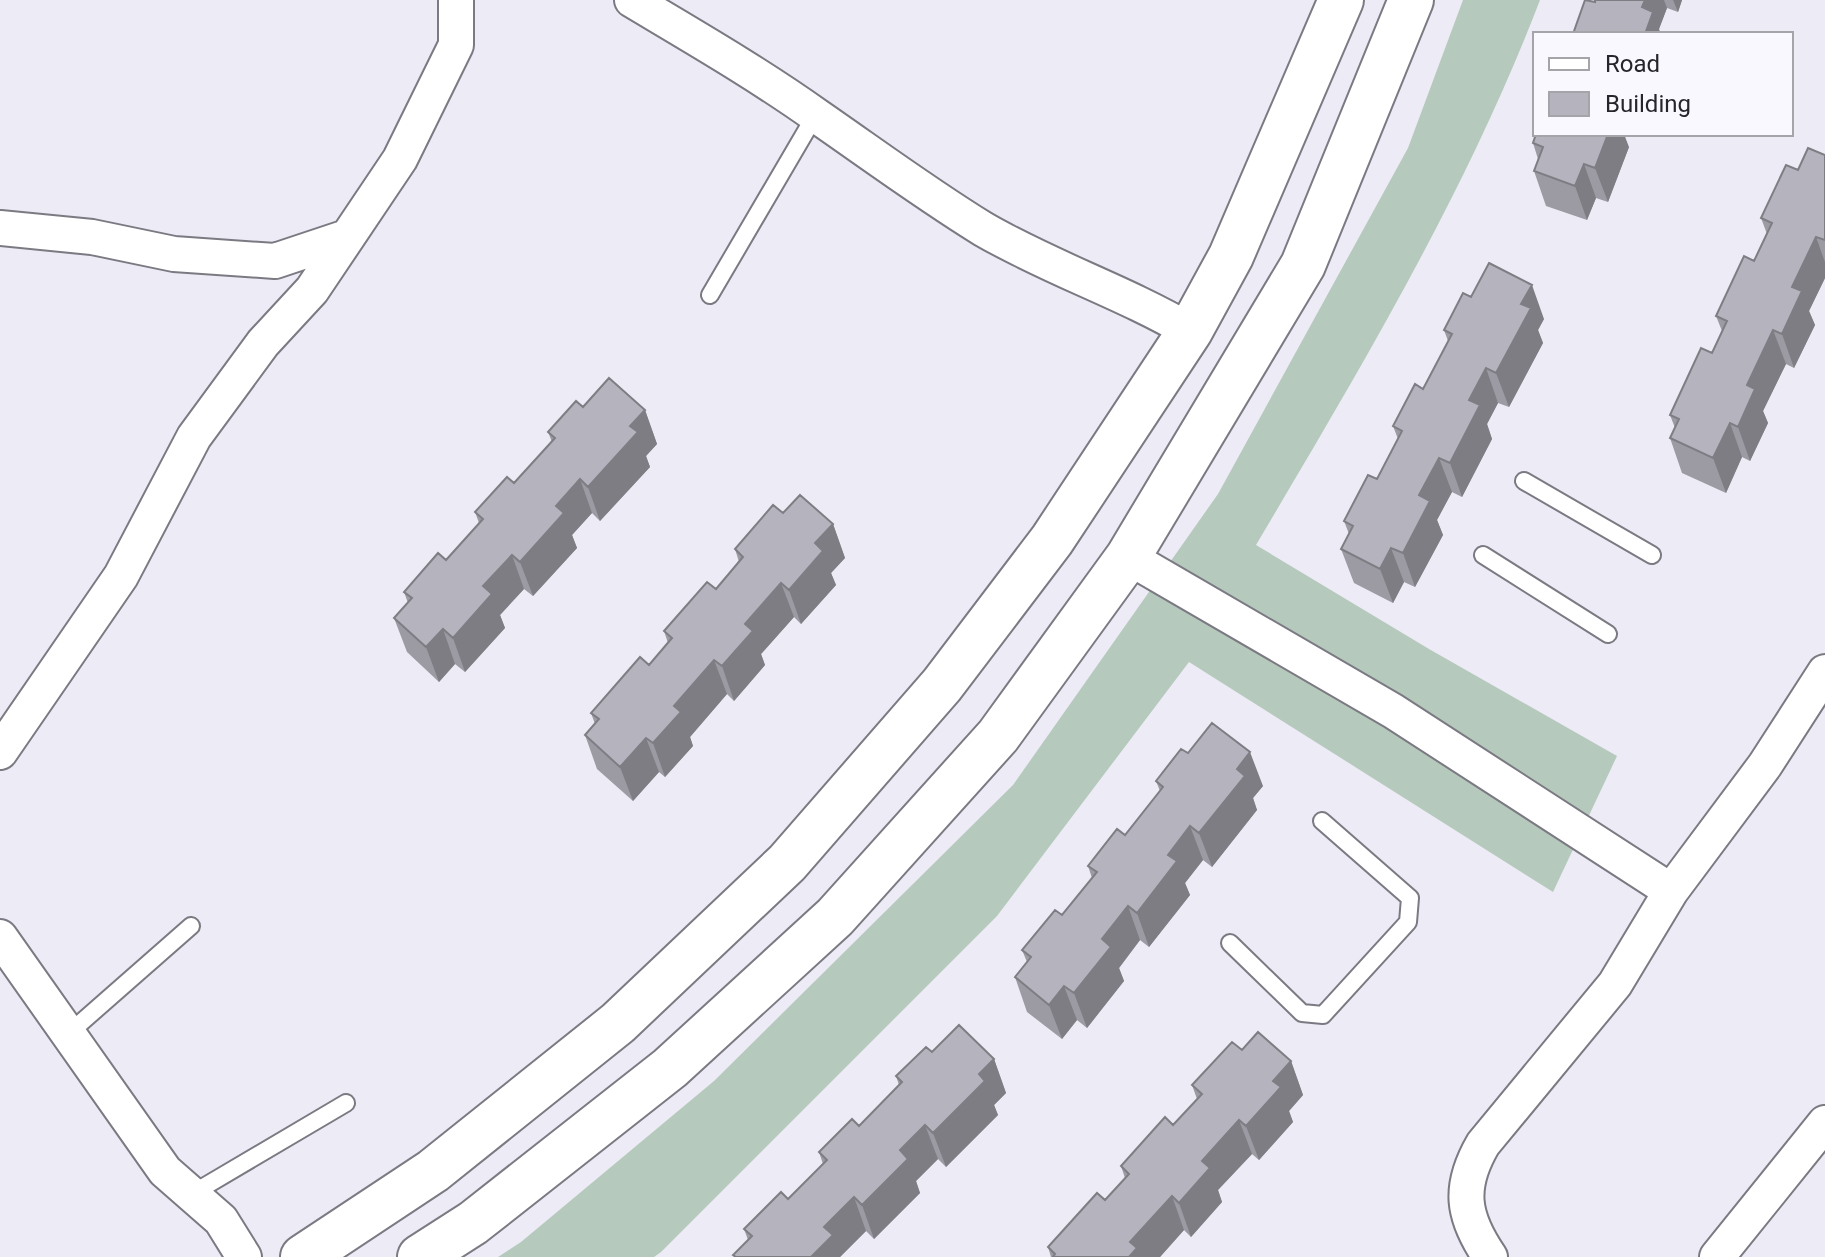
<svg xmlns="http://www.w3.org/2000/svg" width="1825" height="1257" font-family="Roboto,sans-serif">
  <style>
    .grass { fill: #b5cabc }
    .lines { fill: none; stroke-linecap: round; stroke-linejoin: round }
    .service-casing { stroke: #7b7982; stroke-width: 20 }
    .minor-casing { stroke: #7b7982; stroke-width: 38 }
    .trunk-casing { stroke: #7b7982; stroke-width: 48 }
    .service { stroke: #fff; stroke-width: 16 }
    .minor { stroke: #fff; stroke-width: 34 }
    .trunk { stroke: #fff; stroke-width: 44 }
    .wall { fill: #9c9aa3 }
    .shaded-wall { fill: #7f7d84 }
    .building { fill: #b5b3bd; stroke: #7f7d84; stroke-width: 2 }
  </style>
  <rect width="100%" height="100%" fill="#edebf5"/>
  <path class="grass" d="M 1463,0 L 1540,0 C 1467,191 1360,369 1256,545 L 1429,649 L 1617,756 L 1553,892 L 1189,662 L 997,916 L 661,1252 L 654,1257 L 498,1257 L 521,1242 L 714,1081 L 1013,785 L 1218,494 L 1408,148 Z"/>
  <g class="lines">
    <g class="service-casing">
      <path id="service" d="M 710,295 L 816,114
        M 1524,481 L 1652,555
        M 1483,555 L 1608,634
        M 1230,943 L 1302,1013 L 1323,1015 L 1408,922 L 1410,898 L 1322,821
        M 68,1034 L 191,926
        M 190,1195 L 346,1103"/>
    </g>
    <g class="minor-casing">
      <path id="minor" d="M 632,0 C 694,37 758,74 817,116 C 872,154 926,194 983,229 C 1050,268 1124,292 1190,331
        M 0,228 L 92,237 L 174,254 L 275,261 L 347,237
        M 1128,557 L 1393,711 L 1671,891 L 1765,765 L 1825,672
        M 0,752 L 121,576 L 194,437 L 263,343 L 312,290 L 400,159 L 456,45 L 456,0
        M 0,937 L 165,1171 L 221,1220 L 244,1257
        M 1490,1257 C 1462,1216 1458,1187 1483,1144 L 1615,984 L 1671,891
        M 1717,1257 L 1825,1123"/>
    </g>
    <g class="trunk-casing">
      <path id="trunk" d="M 303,1257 L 433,1171 L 618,1023 L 787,863 L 942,685 L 1052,540 L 1190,331 L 1231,256 L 1341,0
        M 420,1257 L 473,1223 L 670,1068 L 835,917 L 998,736 L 1128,557 L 1303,265 L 1411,0"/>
    </g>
    <use href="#service" class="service"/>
    <use href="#minor" class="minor"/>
    <use href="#trunk" class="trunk"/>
  </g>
  <path class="wall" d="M 1595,0 L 1682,0 L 1678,12 L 1667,8 L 1659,29 L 1595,2 Z
    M 1533,143 L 1629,147 L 1608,202 L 1596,198 L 1587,220 L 1546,206 L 1534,171 L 1538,159 Z
    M 1825,155 L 1825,278 L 1809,311 L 1815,325 L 1794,368 L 1786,364 L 1763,411 L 1768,423 L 1750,461 L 1742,457 L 1726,493 L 1682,473 L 1670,438 L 1675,428 L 1670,415 L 1712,353 L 1722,331 L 1716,316 L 1754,261 L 1767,234 L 1761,218 L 1798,170 Z
    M 1471,297 L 1544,319 L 1538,330 L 1543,343 L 1509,407 L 1498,403 L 1487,424 L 1492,439 L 1462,497 L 1452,492 L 1437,520 L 1443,535 L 1415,587 L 1404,582 L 1393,603 L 1354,583 L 1341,549 L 1349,534 L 1344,521 L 1377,479 L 1398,439 L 1393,426 L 1423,389 L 1448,341 L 1444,330 Z
    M 583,407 L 645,410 L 657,444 L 646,456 L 650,467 L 600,521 L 592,513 L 572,535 L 577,548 L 533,596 L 524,589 L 500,615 L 505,628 L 465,672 L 455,664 L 439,682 L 407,652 L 394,618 L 408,603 L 404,592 L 446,560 L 479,523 L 475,512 L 514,483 L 552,442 L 548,432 Z
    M 783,513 L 833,524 L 845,558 L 831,573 L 836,585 L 801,624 L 794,617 L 761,654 L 765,665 L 734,701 L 727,694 L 690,737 L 693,746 L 665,777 L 659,772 L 633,801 L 597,769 L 585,735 L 595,724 L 591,713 L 649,665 L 668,643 L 664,631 L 716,589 L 739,562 L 735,549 Z
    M 1188,753 L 1263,786 L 1253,798 L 1257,810 L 1212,867 L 1203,860 L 1185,883 L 1190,895 L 1149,947 L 1140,940 L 1119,968 L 1124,981 L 1087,1028 L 1077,1020 L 1062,1039 L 1027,1012 L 1015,977 L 1027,962 L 1022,950 L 1062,915 L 1092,878 L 1088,866 L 1125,835 L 1160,791 L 1156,781 Z
    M 1242,1050 L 1291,1061 L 1303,1095 L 1289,1111 L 1293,1122 L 1259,1160 L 1252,1154 L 1218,1190 L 1222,1202 L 1191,1237 L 1184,1230 L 1160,1257 L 1051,1257 L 1048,1247 L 1105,1200 L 1125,1178 L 1121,1166 L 1173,1125 L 1197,1099 L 1192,1085 Z
    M 932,1052 L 994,1059 L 1006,1093 L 994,1105 L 998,1115 L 946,1167 L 938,1159 L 916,1181 L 920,1193 L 874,1239 L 866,1231 L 840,1257 L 734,1257 L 733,1255 L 748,1240 L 744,1229 L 788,1199 L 823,1164 L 819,1152 L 859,1126 L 899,1085 L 896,1076 Z"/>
  <path class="shaded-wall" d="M 1645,0 L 1664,0 L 1667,8 L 1659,29 L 1661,34 L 1645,34 L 1642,7 Z
    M 1673,0 L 1682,0 L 1678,12 Z
    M 1608,134 L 1624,134 L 1629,147 L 1608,202 L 1595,168 Z
    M 1584,164 L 1596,198 L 1587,220 L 1575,186 Z
    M 1816,237 L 1825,262 L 1825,278 L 1809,311 L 1815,325 L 1794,368 L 1782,334 L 1792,287 Z
    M 1532,285 L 1544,319 L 1538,330 L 1543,343 L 1509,407 L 1496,373 L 1521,304 Z
    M 1773,330 L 1786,364 L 1763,411 L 1768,423 L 1750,461 L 1738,427 L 1747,385 Z
    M 1486,368 L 1498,403 L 1487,424 L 1492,439 L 1462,497 L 1450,463 L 1469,400 Z
    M 645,410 L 657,444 L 646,456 L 650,467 L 600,521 L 588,487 L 630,426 Z
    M 1730,423 L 1742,457 L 1726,493 L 1713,458 Z
    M 1439,458 L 1452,492 L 1437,520 L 1443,535 L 1415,587 L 1403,553 L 1419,495 Z
    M 580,479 L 592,513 L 572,535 L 577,548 L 533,596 L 520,562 L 556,506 Z
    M 833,524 L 845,558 L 831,573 L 836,585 L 801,624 L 789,590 L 815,543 Z
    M 1391,548 L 1404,582 L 1393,603 L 1380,569 Z
    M 512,555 L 524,589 L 500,615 L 505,628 L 465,672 L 453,638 L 483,586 Z
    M 781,583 L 794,617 L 761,654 L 765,665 L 734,701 L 722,666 L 745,624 Z
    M 443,629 L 455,664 L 439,682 L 426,647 Z
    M 714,660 L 727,694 L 690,737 L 693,746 L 665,777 L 653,743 L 674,706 Z
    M 646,738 L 659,772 L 633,801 L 620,767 Z
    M 1250,752 L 1263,786 L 1253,798 L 1257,810 L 1212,867 L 1199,833 L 1237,769 Z
    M 1190,826 L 1203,860 L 1185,883 L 1190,895 L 1149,947 L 1137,913 L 1168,855 Z
    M 1128,906 L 1140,940 L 1119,968 L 1124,981 L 1087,1028 L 1074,993 L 1102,939 Z
    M 1064,986 L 1077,1020 L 1062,1039 L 1049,1005 Z
    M 994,1059 L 1006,1093 L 994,1105 L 998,1115 L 946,1167 L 933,1133 L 979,1074 Z
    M 1291,1061 L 1303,1095 L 1289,1111 L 1293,1122 L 1259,1160 L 1246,1126 L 1273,1081 Z
    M 1239,1120 L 1252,1154 L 1218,1190 L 1222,1202 L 1191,1237 L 1179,1203 L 1202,1161 Z
    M 925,1125 L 938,1159 L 916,1181 L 920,1193 L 874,1239 L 862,1205 L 900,1150 Z
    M 1172,1196 L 1184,1230 L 1160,1257 L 1129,1257 L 1130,1242 Z
    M 854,1197 L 866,1231 L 840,1257 L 811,1257 L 824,1227 Z"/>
  <path class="building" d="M 1585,0 L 1595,2 L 1595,0 L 1645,0 L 1642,7 L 1653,12 L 1645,34 L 1573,34 Z
    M 1536,134 L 1608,134 L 1595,168 L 1584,164 L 1575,186 L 1534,171 L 1543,147 L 1533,143 Z
    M 1808,148 L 1825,155 L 1825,240 L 1816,237 L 1792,287 L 1802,291 L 1782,334 L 1773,330 L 1747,385 L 1755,389 L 1738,427 L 1730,423 L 1713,458 L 1670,438 L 1679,419 L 1670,415 L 1701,348 L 1712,353 L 1727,321 L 1716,316 L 1744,256 L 1754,261 L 1772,223 L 1761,218 L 1786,165 L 1798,170 Z
    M 1489,263 L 1532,285 L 1521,304 L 1531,308 L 1496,373 L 1486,368 L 1469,400 L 1480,405 L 1450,463 L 1439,458 L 1419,495 L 1430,501 L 1403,553 L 1391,548 L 1380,569 L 1341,549 L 1353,526 L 1344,521 L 1368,475 L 1377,479 L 1402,431 L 1393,426 L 1415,384 L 1423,389 L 1452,334 L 1444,330 L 1463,293 L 1471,297 Z
    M 609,378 L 645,410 L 630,426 L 638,432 L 588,487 L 580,479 L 556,506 L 564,513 L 520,562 L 512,555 L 483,586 L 492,594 L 453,638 L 443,629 L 426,647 L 394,618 L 412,598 L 404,592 L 438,553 L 446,560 L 483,519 L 475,512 L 507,477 L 514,483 L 555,438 L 548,432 L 576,401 L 583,407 Z
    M 800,495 L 833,524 L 815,543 L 823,551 L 789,590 L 781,583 L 745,624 L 753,631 L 722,666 L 714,660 L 674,706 L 681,712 L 653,743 L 646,738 L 620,767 L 585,735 L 599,719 L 591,713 L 640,657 L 649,665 L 672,638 L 664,631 L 707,582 L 716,589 L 743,557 L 735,549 L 773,505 L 783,513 Z
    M 1212,723 L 1250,752 L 1237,769 L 1245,776 L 1199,833 L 1190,826 L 1168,855 L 1177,861 L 1137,913 L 1128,906 L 1102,939 L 1111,947 L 1074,993 L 1064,986 L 1049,1005 L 1015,977 L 1031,957 L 1022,950 L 1055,910 L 1062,915 L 1097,872 L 1088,866 L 1117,829 L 1125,835 L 1163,787 L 1156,781 L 1181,749 L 1188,753 Z
    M 959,1025 L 994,1059 L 979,1074 L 985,1081 L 933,1133 L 925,1125 L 900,1150 L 908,1159 L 862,1205 L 854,1197 L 824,1227 L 833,1235 L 811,1257 L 736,1257 L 733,1255 L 752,1236 L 744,1229 L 781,1192 L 788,1199 L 827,1160 L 819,1152 L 852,1119 L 859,1126 L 902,1082 L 896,1076 L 926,1047 L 932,1052 Z
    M 1258,1032 L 1291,1061 L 1273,1081 L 1281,1087 L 1246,1126 L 1239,1120 L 1202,1161 L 1210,1168 L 1179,1203 L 1172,1196 L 1130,1242 L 1137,1248 L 1129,1257 L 1053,1257 L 1055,1254 L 1048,1247 L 1097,1193 L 1105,1200 L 1129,1174 L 1121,1166 L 1165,1117 L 1173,1125 L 1202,1094 L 1192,1085 L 1232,1042 L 1242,1050 Z"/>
  <rect x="1533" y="32" width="260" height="104" fill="#faf8ff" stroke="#a5a4a9" stroke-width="2"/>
  <rect x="1549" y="58" width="40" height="12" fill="#ffffff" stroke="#a5a4a9" stroke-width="2"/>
  <text x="1605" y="72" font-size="24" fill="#262529">Road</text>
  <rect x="1549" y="92" width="40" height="24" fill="#b5b3bd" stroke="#a5a4a9" stroke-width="2"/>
  <text x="1605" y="112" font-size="24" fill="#262529">Building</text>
</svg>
